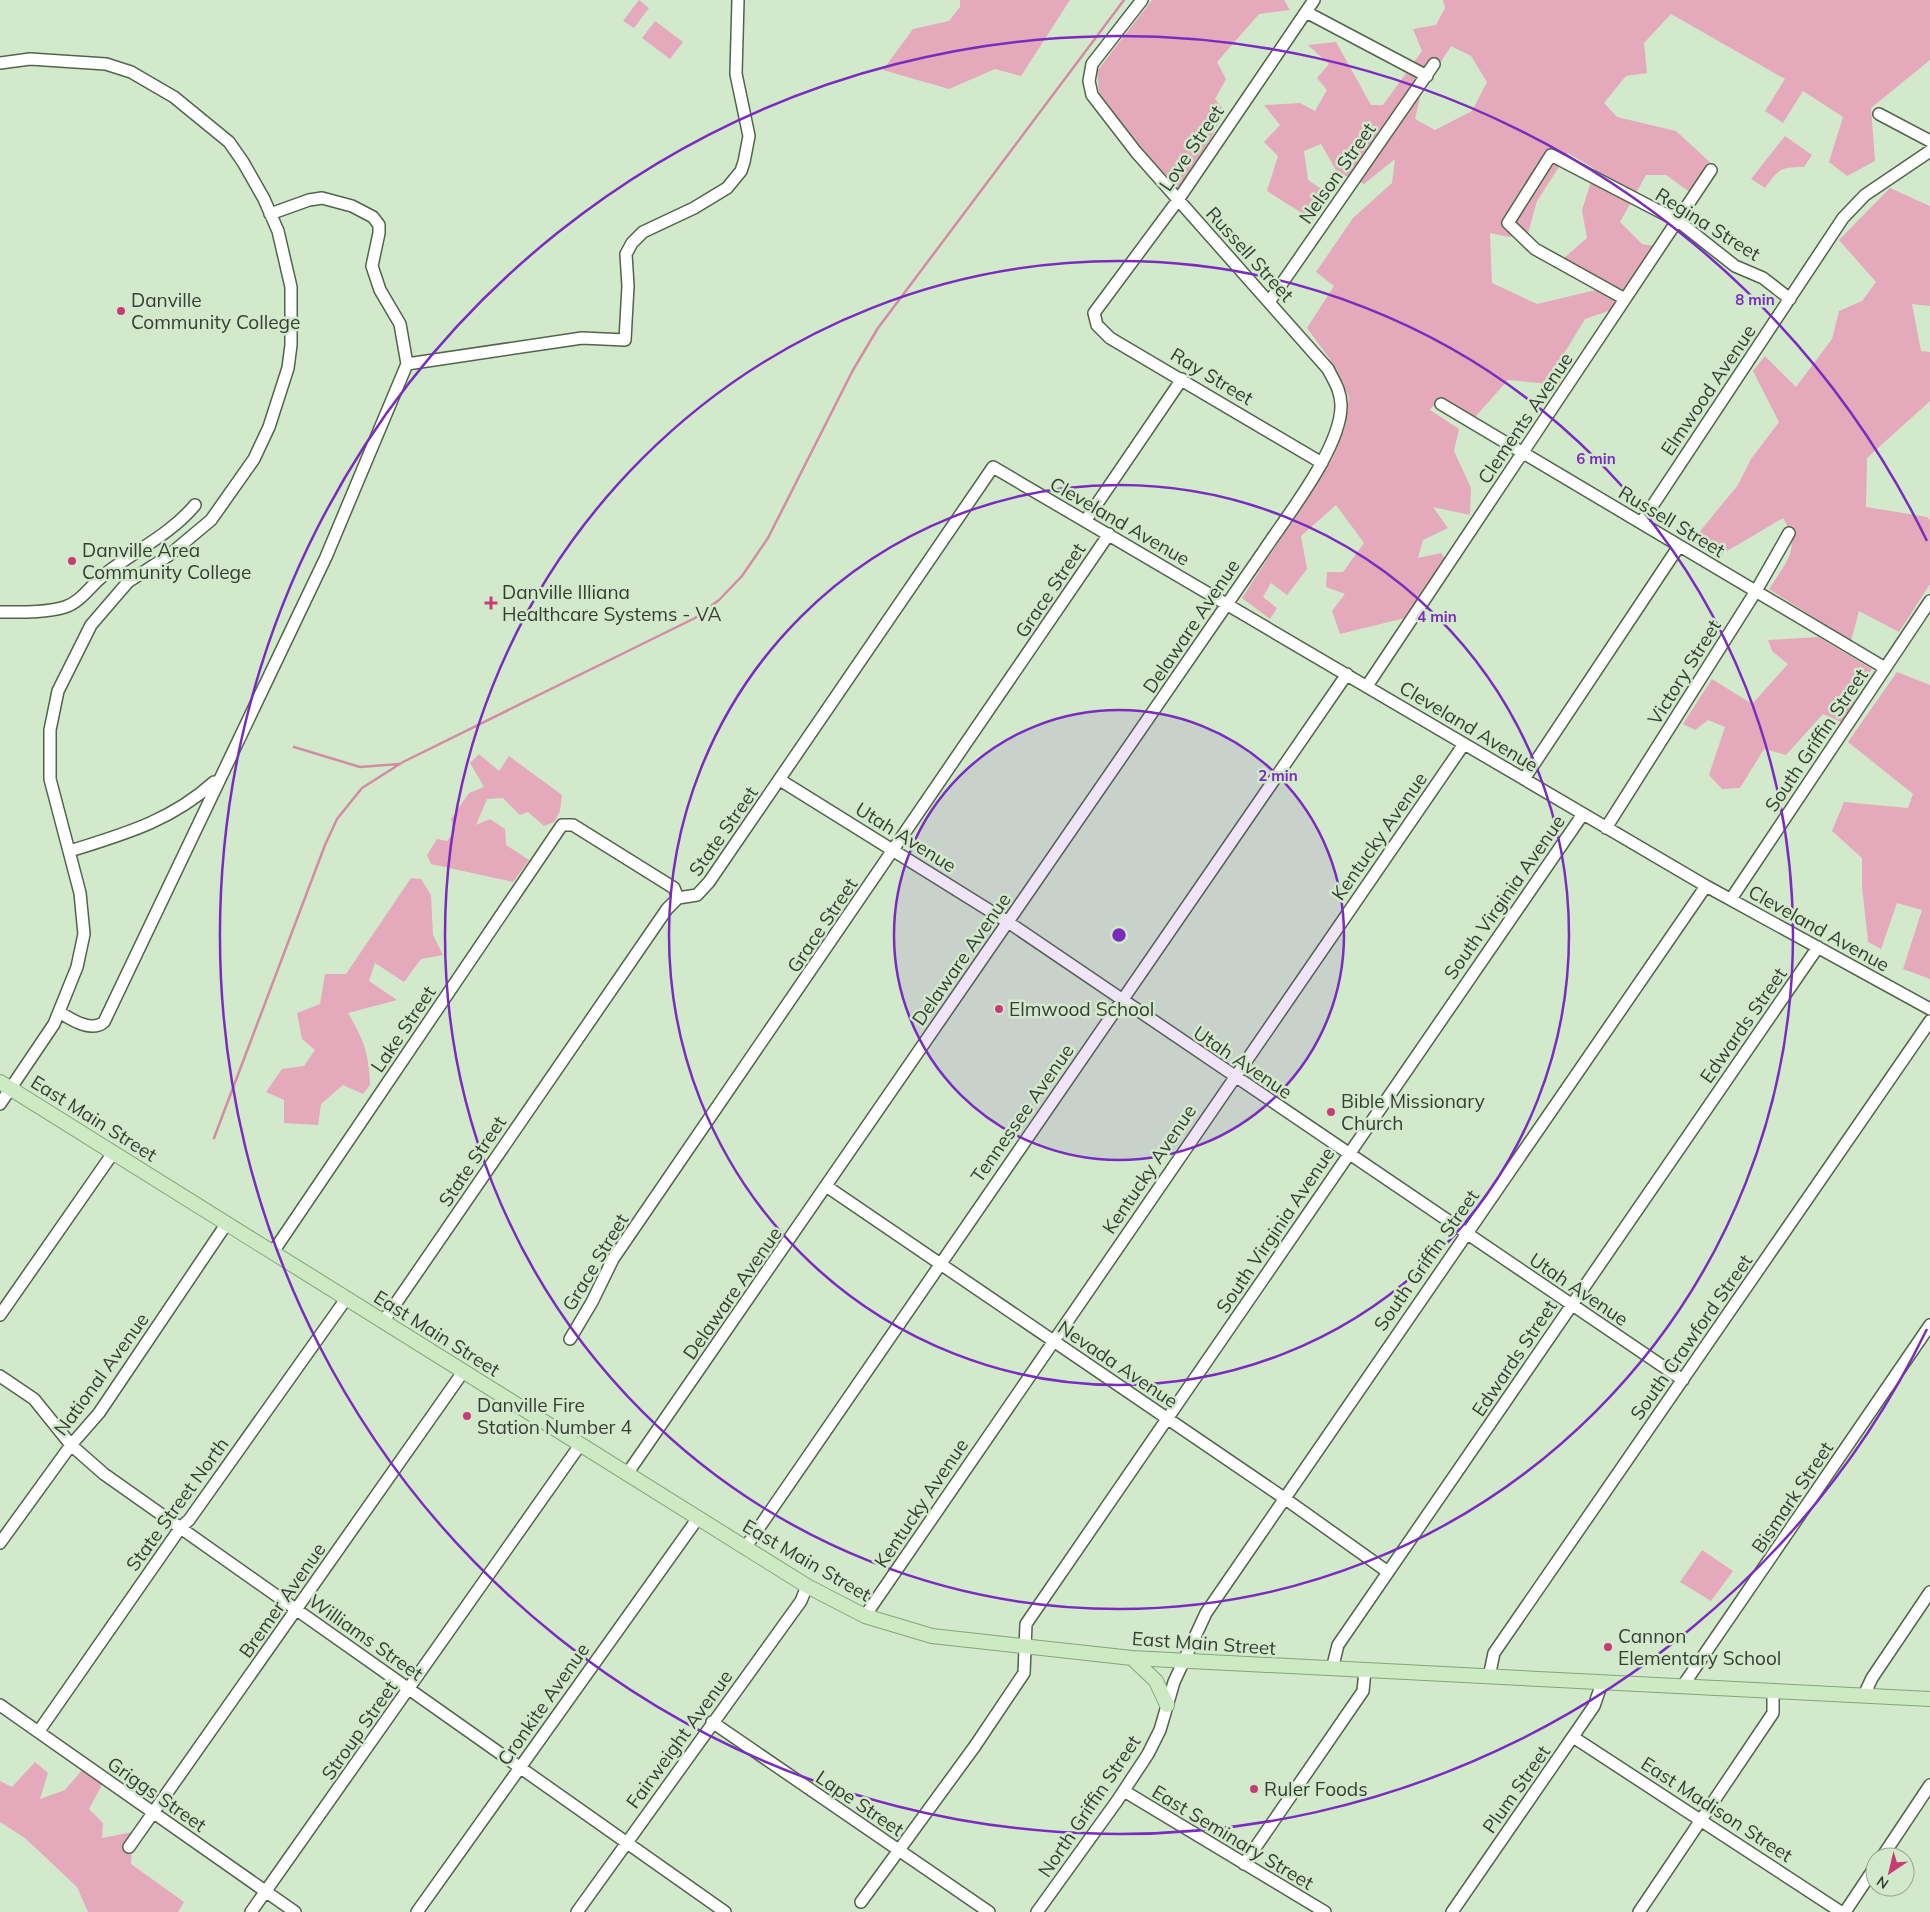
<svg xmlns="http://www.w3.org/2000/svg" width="1930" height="1912" font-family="Mulish,sans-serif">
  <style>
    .green { fill: #e4a9bb; fill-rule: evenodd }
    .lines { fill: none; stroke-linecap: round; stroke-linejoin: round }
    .stream { stroke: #d48ca4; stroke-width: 2.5 }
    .minor-casing { stroke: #51644c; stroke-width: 14 }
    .major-casing { stroke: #82a579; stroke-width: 16 }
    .minor { stroke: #fff; stroke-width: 11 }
    .major { stroke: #cdeac5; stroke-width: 14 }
    .ring { fill: none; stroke: #7b2cbf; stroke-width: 2.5 }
    .poi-dot { fill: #c63c76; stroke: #d3e9cc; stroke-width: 2 }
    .labels { text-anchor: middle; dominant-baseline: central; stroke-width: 5; stroke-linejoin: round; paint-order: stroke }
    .street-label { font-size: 19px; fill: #353e33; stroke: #d3e9cc }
    .poi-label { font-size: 19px; fill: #353e33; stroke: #d3e9cc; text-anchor: start }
    .centre { fill: #7b2cbf; stroke: #d3e9cc; stroke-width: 2.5 }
    .ring-label { font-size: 15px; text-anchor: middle; font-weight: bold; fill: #7b2cbf; stroke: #d3e9cc; stroke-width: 5; stroke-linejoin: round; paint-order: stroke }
  </style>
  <rect width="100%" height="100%" fill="#d3e9cc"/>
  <path class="green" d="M 639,0 L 649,8 L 634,28 L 623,21 Z
    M 960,0 L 1070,0 L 1021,76 L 995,69 L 949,89 L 883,70 L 913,29 L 949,21 L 960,7 Z
    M 1152,0 L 1284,0 L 1290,10 L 1259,14 L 1217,62 L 1226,79 L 1215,99 L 1224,110 L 1212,136 L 1179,189 L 1130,137 L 1099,94 L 1097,71 Z
    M 1443,0 L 1930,0 L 1930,60 L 1871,108 L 1875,161 L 1847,176 L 1829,162 L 1843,117 L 1803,91 L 1783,123 L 1765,111 L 1785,79 L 1671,14 L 1644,43 L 1647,73 L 1626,76 L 1604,103 L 1617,117 L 1676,131 L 1713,165 L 1691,193 L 1666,175 L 1646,175 L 1620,222 L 1642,244 L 1654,246 L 1611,310 L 1585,319 L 1560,360 L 1560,385 L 1508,380 L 1475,417 L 1440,397 L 1430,410 L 1459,429 L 1454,451 L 1471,488 L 1470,515 L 1433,507 L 1448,528 L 1423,540 L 1418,558 L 1441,553 L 1445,559 L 1405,618 L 1340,634 L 1332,611 L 1345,594 L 1326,587 L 1327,572 L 1343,572 L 1364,543 L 1336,505 L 1301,536 L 1307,569 L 1287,595 L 1271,583 L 1263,597 L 1277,608 L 1270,619 L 1242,598 L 1333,458 L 1345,427 L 1349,397 L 1329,358 L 1307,328 L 1334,286 L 1316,272 L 1353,218 L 1392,183 L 1395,159 L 1364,184 L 1337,172 L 1321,144 L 1304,151 L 1308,180 L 1332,196 L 1313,220 L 1267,191 L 1278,156 L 1264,142 L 1280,125 L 1264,105 L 1300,103 L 1315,111 L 1327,90 L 1317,78 L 1329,64 L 1308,45 L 1336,42 L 1371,105 L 1383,105 L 1422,51 L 1413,29 L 1436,25 L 1445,8 ZM 1451,46 L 1471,56 L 1487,82 L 1472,111 L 1435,130 L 1415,119 L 1421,93 ZM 1568,153 L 1595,169 L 1582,210 L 1587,238 L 1564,258 L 1598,277 L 1596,290 L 1537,304 L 1492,283 L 1490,233 L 1509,237 L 1528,233 L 1537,201 Z
    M 655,21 L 683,42 L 670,59 L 642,38 Z
    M 1785,136 L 1812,155 L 1804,167 C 1780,167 1779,169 1765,188 L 1751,179 Z
    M 1890,188 L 1930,206 L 1930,306 L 1912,304 L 1921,351 L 1930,352 L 1930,401 L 1867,458 L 1866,507 L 1927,517 L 1930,520 L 1930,584 L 1899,632 L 1859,611 L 1851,641 L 1769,589 C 1786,562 1802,549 1783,518 L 1717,557 L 1692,541 L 1738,485 L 1751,459 L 1779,422 L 1753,371 L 1765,356 L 1796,387 L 1832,339 L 1839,311 L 1862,301 L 1876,282 L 1839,240 Z
    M 1818,637 L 1872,669 L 1862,684 L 1849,685 L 1854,702 L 1841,722 L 1823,714 L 1786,755 L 1764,749 L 1740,788 L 1722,789 L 1709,775 L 1725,727 L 1708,720 L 1695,730 L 1683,724 L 1712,679 L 1752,704 L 1788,664 L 1772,651 L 1768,640 Z
    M 1897,672 L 1930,685 L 1930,979 L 1903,969 L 1922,910 L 1897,903 L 1881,949 L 1868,942 L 1862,886 L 1862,858 L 1832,831 L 1844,802 L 1908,808 L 1913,794 L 1848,742 Z
    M 479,754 L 499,771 L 509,756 L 562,795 L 560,811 L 554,822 L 544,826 L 528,812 L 520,815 L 503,798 L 487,799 L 476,825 L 490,819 L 505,829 L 506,845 L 529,860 L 513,882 L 431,864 L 427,855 L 437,839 L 447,841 L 454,831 L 451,819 L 469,793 L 484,787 L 470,763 Z
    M 411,878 L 421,879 L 431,895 L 433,935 L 443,955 L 421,959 L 404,982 L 375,963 L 369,981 L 397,1000 L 348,1013 C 364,1041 369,1053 370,1085 L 363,1094 L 343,1085 L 321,1104 L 318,1125 L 284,1123 L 284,1100 L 266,1092 L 282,1069 L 304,1066 L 315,1050 L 302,1039 L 297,1013 L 320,1004 L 325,974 L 346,974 Z
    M 1702,1550 L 1733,1571 L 1711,1601 L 1680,1582 Z
    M 35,1762 L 48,1773 L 40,1799 L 65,1790 L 83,1769 L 103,1783 L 89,1809 L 103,1823 L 102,1838 L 133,1832 L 131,1864 L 184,1902 L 178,1912 L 88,1912 L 77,1887 L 25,1838 L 0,1822 L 0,1781 L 12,1787 Z"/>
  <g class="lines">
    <path class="stream" d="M 294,747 L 360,767 L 399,764
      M 214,1138 L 325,845 L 337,819 L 362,788 L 403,762 L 695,618 L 719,600 L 742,576 L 768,538 L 853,370 L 878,328 L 1124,0"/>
    <g class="minor-casing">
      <path id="minor" d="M 1314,0 L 1178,200 L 1094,313 L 1097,325 L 1110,338 L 1322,463
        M 1306,12 L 1427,76
        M 0,63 L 30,59 L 106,64 L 131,72 L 174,97 L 229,142 L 243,162 L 264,199 L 278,231 L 291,287 L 291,345 L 288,368 L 269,427 L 254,459 L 211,520 L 168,556 L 128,582 L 91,625 L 58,691 L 50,730 L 50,779 L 80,893 L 84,934 L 77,967 L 54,1024 L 0,1104
        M 1879,114 L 1930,141
        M 1625,299 L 1535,249 L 1508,223 L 1551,155 L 1678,221 L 1735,266 L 1763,278 L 1790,299
        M 1269,302 L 1434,64
        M 407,364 L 582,338 L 625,340 L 628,286 L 626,254 L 632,243 L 643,232 L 694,208 L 727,188 L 741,171 L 744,162 L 749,136 L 736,74 L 738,0
        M 1441,404 L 1885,668
        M 1086,520 L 1182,379
        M 1641,523 L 1843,218 L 1865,195 L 1930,151
        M 0,612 C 21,612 45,613 65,607 C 81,602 91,585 104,575 C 134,551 170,535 195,505
        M 1367,686 L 1711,170
        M 1524,779 L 1679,546
        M 780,780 L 1008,922 L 1683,1380
        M 1606,828 L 1756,591 L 1789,533
        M 70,851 C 124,834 171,821 214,782
        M 1731,899 L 1930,601
        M 59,1012 C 71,1019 91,1033 104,1022 L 326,557 L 407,364 L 400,324 L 380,290 L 372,266 L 379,233 L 379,225 L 373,217 L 352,206 L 322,198 L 309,200 L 270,214
        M 826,1186 L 1284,1498 L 1388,1572
        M 273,1252 L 562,825 L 573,825 L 674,888 L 678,898
        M 0,1315 L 113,1153
        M 383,1322 L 667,909 L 678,898 L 697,895 L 709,882 L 993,467 L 1706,886 L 1930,1009
        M 570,1339 L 592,1302 L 613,1259 L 1109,534
        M 0,1376 L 34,1399 L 71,1445 L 104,1474 L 725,1912
        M 627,1474 L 1263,552 C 1286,517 1342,447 1341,405 C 1341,391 1334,381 1328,369 L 1136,152 L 1092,95 L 1089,81 L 1092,64 L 1142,0
        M 0,1543 L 71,1445 L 99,1413 L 227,1223
        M 745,1548 L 1347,674
        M 865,1616 L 1464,744
        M 1332,1669 L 1338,1645 L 1818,947
        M 1489,1677 L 1494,1653 L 1930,1021
        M 1682,1687 L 1930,1325
        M 1864,1695 L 1872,1678 L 1930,1592
        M 0,1705 L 295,1912
        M 712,1722 L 989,1912
        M 39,1731 L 181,1527 L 189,1520 L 346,1299
        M 1573,1737 L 1841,1912
        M 1124,1791 L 1325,1912
        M 129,1847 L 463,1372
        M 1882,1857 L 1930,1785
        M 1244,1864 L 1363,1691 L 1365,1671
        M 861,1902 L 975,1746 L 1024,1673 L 1026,1624 L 1583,814
        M 251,1912 L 580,1445
        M 417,1912 L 698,1518
        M 577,1912 L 801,1601 L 807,1586
        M 1037,1912 L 1117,1801 L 1148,1754 L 1160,1730 L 1174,1682 L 1206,1613 L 1706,886
        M 1452,1912 L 1594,1706 L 1602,1683
        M 1639,1912 L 1773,1713 L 1773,1691
        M 1845,1912 L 1875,1867"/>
    </g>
    <g class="major-casing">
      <path id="major" d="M 0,1082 L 807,1586 L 865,1616 L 932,1636 L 1132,1658 L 1930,1699
        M 1132,1658 L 1156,1681 L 1167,1705"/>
    </g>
    <use href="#minor" class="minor"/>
    <use href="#major" class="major"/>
  </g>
  <circle cx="1119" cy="935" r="225" fill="#7b2cbf" fill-opacity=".12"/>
  <g class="ring">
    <circle cx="1119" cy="935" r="225"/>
    <circle cx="1119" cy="935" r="450"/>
    <circle cx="1119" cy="935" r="674"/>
    <path d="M1927 1329A899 899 0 1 1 1927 541"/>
  </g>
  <g class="poi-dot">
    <circle cx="121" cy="311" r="5"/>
    <circle cx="72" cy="561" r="5"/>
    <path d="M488.5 595.5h5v5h5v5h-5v5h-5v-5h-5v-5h5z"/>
    <circle cx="999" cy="1009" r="5"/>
    <circle cx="1331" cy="1112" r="5"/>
    <circle cx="467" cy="1416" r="5"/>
    <circle cx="1608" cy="1647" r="5"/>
    <circle cx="1254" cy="1789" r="5"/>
  </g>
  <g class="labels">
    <g class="street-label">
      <text transform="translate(1191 148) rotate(-56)">Love Street</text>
      <text transform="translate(1337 173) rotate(-55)">Nelson Street</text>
      <text transform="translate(1708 224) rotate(32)">Regina Street</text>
      <text transform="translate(1250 254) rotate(48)">Russell Street</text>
      <text transform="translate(1212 376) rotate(31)">Ray Street</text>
      <text transform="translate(1708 390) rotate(-56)">Elmwood Avenue</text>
      <text transform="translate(1525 418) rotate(-56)">Clements Avenue</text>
      <text transform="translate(1120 521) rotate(30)">Cleveland Avenue</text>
      <text transform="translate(1672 521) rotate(31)">Russell Street</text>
      <text transform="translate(1050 590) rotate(-56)">Grace Street</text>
      <text transform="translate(1191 626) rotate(-56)">Delaware Avenue</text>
      <text transform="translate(1684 672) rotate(-58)">Victory Street</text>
      <text transform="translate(1469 726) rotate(31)">Cleveland Avenue</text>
      <text transform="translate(1816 740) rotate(-56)">South Griffin Street</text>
      <text transform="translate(723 831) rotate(-55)">State Street</text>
      <text transform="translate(1379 836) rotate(-55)">Kentucky Avenue</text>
      <text transform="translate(906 837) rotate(32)">Utah Avenue</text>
      <text transform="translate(1504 897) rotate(-55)">South Virginia Avenue</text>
      <text transform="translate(822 925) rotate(-56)">Grace Street</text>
      <text transform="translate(1819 928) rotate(29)">Cleveland Avenue</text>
      <text transform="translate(961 959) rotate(-55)">Delaware Avenue</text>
      <text transform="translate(1743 1025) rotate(-55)">Edwards Street</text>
      <text transform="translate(403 1029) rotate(-56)">Lake Street</text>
      <text transform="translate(1243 1062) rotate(34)">Utah Avenue</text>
      <text transform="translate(1022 1113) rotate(-55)">Tennessee Avenue</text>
      <text transform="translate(94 1118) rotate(32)">East Main Street</text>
      <text transform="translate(472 1161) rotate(-56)">State Street</text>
      <text transform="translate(1149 1169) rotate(-56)">Kentucky Avenue</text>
      <text transform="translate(1275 1230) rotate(-56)">South Virginia Avenue</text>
      <text transform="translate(1426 1260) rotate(-55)">South Griffin Street</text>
      <text transform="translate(595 1262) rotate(-59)">Grace Street</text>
      <text transform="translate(1579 1289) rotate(34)">Utah Avenue</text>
      <text transform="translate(732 1293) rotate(-55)">Delaware Avenue</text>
      <text transform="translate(437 1333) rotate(32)">East Main Street</text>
      <text transform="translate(1691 1337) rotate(-55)">South Crawford Street</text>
      <text transform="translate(1514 1358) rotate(-56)">Edwards Street</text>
      <text transform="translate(1118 1364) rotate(34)">Nevada Avenue</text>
      <text transform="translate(101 1374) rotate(-54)">National Avenue</text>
      <text transform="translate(1792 1497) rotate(-56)">Bismark Street</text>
      <text transform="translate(921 1503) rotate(-56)">Kentucky Avenue</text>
      <text transform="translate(177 1504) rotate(-54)">State Street North</text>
      <text transform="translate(807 1560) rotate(30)">East Main Street</text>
      <text transform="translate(282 1600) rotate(-55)">Bremer Avenue</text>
      <text transform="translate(366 1637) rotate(35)">Williams Street</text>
      <text transform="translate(1204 1643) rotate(4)">East Main Street</text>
      <text transform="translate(543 1704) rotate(-55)">Cronkite Avenue</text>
      <text transform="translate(359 1730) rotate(-55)">Stroup Street</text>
      <text transform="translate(679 1739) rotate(-54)">Fairweight Avenue</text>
      <text transform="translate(1516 1789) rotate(-55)">Plum Street</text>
      <text transform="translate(157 1794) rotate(35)">Griggs Street</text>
      <text transform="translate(860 1803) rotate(34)">Lape Street</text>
      <text transform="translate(1089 1806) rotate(-56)">North Griffin Street</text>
      <text transform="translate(1717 1809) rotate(33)">East Madison Street</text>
      <text transform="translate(1233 1837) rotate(31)">East Seminary Street</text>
    </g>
    <g class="poi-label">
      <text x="131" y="300">Danville<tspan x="131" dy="22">Community College</tspan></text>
      <text x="82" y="550">Danville Area<tspan x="82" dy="22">Community College</tspan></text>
      <text x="502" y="592">Danville Illiana<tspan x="502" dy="22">Healthcare Systems - VA</tspan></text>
      <text x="1009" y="1009">Elmwood School</text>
      <text x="1341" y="1101">Bible Missionary<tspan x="1341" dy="22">Church</tspan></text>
      <text x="477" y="1405">Danville Fire<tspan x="477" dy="22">Station Number 4</tspan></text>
      <text x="1618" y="1636">Cannon<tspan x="1618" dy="22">Elementary School</tspan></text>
      <text x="1264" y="1789">Ruler Foods</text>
    </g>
  </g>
  <circle cx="1119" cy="935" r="8" class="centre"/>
  <g class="ring-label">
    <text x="1755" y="305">8 min</text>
    <text x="1596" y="464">6 min</text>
    <text x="1437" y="622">4 min</text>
    <text x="1278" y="781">2 min</text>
  </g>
  <g transform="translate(1890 1872) rotate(215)"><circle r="24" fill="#d3e9cc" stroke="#94a58f"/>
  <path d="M0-4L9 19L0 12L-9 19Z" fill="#c63c76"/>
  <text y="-8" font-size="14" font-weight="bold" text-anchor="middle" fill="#353e33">N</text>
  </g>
</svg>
